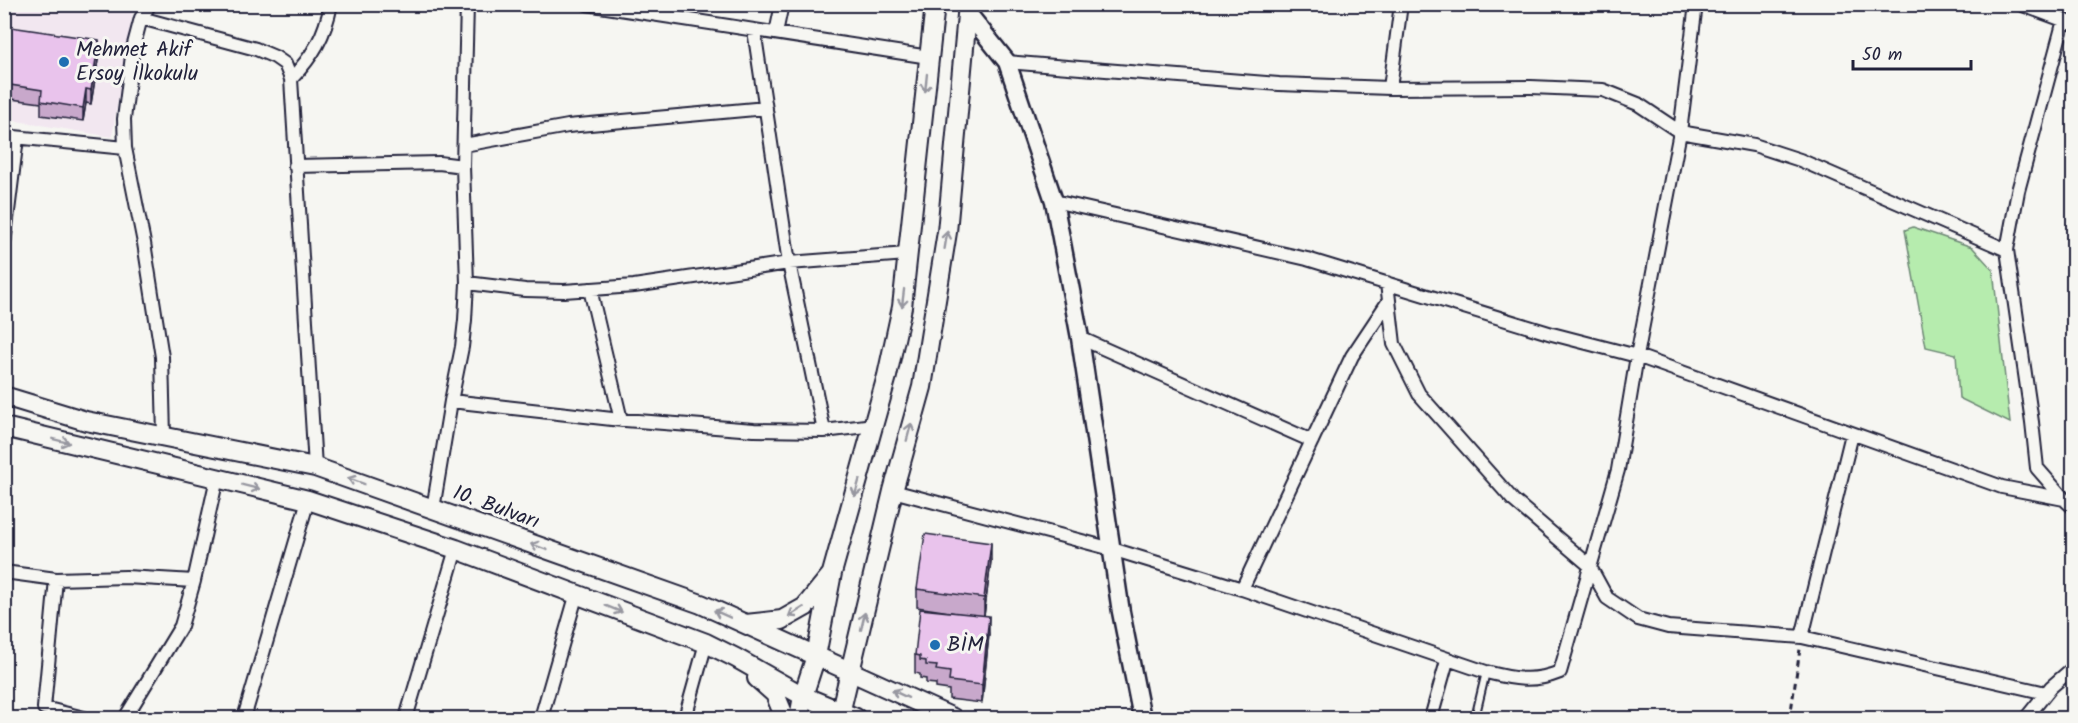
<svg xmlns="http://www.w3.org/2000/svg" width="2078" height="723" font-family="Kalam,sans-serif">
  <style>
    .built { fill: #f2e7f0 }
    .green { fill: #b6ecae; stroke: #6c8774; stroke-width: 1.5 }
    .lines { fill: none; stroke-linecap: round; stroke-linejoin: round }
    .service-casing { stroke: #22223b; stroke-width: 10 }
    .minor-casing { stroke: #22223b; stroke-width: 16 }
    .tertiary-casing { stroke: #22223b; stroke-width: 21 }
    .secondary-casing { stroke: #22223b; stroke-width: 22 }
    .path { stroke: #22223b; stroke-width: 3; stroke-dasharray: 6 4.5; stroke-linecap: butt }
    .service { stroke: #f6f6f2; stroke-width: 6 }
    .minor { stroke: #f6f6f2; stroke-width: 12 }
    .tertiary { stroke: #f6f6f2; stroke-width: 16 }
    .secondary { stroke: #f6f6f2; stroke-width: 18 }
    .wall { fill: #c8a8cb; stroke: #22223b; stroke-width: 1.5 }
    .shaded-wall { fill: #a388a5; stroke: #22223b; stroke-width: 1.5 }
    .building { fill: #e9c3ec; stroke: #22223b; stroke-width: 1.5 }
    .oneway { stroke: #9797a0 }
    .poi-dot { fill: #1f6fb2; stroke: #f6f6f2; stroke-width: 2 }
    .labels { text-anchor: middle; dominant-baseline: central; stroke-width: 6; stroke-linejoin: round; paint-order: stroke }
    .poi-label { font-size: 21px; fill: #22223b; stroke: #f6f6f2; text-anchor: start }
    .street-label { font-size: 21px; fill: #22223b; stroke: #f6f6f2 }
  </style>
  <rect width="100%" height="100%" fill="#f6f6f2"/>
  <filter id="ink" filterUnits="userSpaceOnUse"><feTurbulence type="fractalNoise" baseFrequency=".0167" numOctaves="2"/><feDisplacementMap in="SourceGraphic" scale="12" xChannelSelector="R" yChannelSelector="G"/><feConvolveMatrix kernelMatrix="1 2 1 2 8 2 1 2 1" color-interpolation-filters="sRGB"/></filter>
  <g filter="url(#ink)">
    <path class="built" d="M 4,5 L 134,5 L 112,137 L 5,119 Z"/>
    <path class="green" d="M 1913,227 L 1972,247 L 1993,270 L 2010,423 L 1959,398 L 1956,354 L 1926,347 L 1905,230 Z"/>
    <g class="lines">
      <g class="service-casing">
        <path id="service" d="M 1475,718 L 1486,672"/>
      </g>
      <g class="minor-casing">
        <path id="minor" d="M 150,4 L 141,18 L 133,48 L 124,119 L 125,148 L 144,243 L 162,357 L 164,436
          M 587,4 L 929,57
          M 2020,4 L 2074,24
          M 141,18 L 256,49 L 275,57 L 285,64 L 291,79 L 315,467
          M 754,30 L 789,263 L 824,431
          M 776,33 L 782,4
          M 1007,62 L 1279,84 L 1390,88 L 1531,87 L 1603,90 L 1638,104 L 1680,132 L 1754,145 L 1800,160 L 2007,250
          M 291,79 C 313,56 325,36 331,4
          M 1390,88 L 1401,4
          M 4,136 L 125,148
          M 464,145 L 568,126 L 766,108
          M 295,166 L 439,163 L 463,166
          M 1054,201 L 1307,259 L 1552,334 L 1637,356 L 2002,487 L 2064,499 L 2074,508
          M 4,244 L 17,138
          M 467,283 L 525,290 L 564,291 L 634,286 L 789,263 L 907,254
          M 1387,283 L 1394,344 L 1419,394 L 1513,500 L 1589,565 L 1607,598 L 1638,619 L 1668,627 L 1802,637 L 2046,693
          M 590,289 L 621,420
          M 1080,338 L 1312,441
          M 451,401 L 612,419 L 754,430 L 824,431 L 874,425
          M 893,491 L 1112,549 L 1242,589 L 1486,672 C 1514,679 1533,683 1560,672 L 1618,470 L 1637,356 L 1680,132 L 1696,4
          M 2064,499 L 2037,468 L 2032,422 L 2007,250 L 2018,191 L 2064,20
          M 433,509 L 451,401 L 462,347 L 465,320 L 467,283 L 463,166 L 467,4
          M 4,572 L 56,579 L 44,708 L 84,718
          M 56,579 L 126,577 L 194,581
          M 1242,589 L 1352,356 L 1388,302
          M 1802,637 L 1852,434
          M 125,718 L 181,626 L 194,581 L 217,478
          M 244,718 L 308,500
          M 406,718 L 456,549
          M 541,718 L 577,593
          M 685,718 L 706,643
          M 1431,718 L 1447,661
          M 2026,718 L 2051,687 L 2074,667"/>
      </g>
      <g class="tertiary-casing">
        <path id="tertiary" d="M 967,12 L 1007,62 L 1054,201 L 1080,338 L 1121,612 L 1142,718"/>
      </g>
      <g class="secondary-casing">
        <path id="secondary" d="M 4,396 L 86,421 L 315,467 L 701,604 L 953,718
          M 4,427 L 308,500 L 456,549 L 706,643 L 736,658 L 803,696 L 856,718
          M 746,624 L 782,620 L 805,607 L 831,575
          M 757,678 L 775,694 L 785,718
          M 799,718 L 803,696 L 816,656 L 832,573 L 887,376 L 902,307 L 935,4
          M 839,718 L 893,491 L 922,387 L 947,232 L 968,4"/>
      </g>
      <path class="path" d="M 1790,718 L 1800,649"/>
      <use href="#service" class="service"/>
      <use href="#minor" class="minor"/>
      <use href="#tertiary" class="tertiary"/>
      <use href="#secondary" class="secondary"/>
    </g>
    <path class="wall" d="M 4,26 L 99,54 L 91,104 L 86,103 L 83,121 L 41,115 L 41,103 L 4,98 Z
      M 991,561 L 984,616 L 989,634 L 982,703 L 949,699 L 949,690 L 936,688 L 936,684 L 926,683 L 926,679 L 920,678 L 920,674 L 915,673 L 915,655 L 963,614 L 917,607 L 917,589 Z"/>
    <path class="shaded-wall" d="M 99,40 L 99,54 L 91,104 L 91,90 Z
      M 86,89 L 86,103 L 83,121 L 83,108 Z
      M 991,543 L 991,561 L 984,616 L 984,598 Z
      M 989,616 L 989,634 L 982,703 L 982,685 Z"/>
    <path class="building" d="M 4,26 L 99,40 L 91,90 L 86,89 L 83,108 L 41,101 L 42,90 L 4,84 Z
      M 925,534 L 991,543 L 984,598 L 917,589 Z
      M 920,609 L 989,616 L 982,685 L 949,681 L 950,672 L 936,670 L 937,666 L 926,665 L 926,661 L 920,660 L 920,656 L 915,655 Z"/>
    <defs><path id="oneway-shaft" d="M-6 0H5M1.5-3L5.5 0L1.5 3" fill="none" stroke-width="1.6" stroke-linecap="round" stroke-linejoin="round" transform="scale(1.5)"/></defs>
    <g class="oneway">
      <use href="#oneway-shaft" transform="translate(926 83) rotate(96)"/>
      <use href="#oneway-shaft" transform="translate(946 240) rotate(-81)"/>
      <use href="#oneway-shaft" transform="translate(903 298) rotate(97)"/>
      <use href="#oneway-shaft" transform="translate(909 432) rotate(-75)"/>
      <use href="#oneway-shaft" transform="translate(61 441) rotate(14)"/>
      <use href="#oneway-shaft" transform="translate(356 481) rotate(-160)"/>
      <use href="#oneway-shaft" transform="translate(251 487) rotate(14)"/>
      <use href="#oneway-shaft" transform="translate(857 488) rotate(106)"/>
      <use href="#oneway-shaft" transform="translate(539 547) rotate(-160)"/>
      <use href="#oneway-shaft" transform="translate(614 609) rotate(22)"/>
      <use href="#oneway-shaft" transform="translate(796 612) rotate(148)"/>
      <use href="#oneway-shaft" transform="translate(722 614) rotate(-156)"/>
      <use href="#oneway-shaft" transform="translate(863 621) rotate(-77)"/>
      <use href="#oneway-shaft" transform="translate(900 694) rotate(-155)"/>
    </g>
  </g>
  <g class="poi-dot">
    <circle cx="64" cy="62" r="6"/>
    <circle cx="935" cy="645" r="6"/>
  </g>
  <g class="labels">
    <g class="poi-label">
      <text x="76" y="50">Mehmet Akif<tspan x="76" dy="24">Ersoy İlkokulu</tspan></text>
      <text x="947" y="645">BİM</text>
    </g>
    <g class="street-label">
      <text transform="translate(496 508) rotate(20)">10. Bulvarı</text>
    </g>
  </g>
  <rect width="2078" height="723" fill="none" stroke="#f6f6f2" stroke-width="24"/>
  <rect x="12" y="12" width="2054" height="699" fill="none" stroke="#22223b" stroke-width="2" filter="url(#ink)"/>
  <path d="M1853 60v9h118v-9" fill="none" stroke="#22223b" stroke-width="3"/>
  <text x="1862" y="60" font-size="18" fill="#22223b" stroke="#f6f6f2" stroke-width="4.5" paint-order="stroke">50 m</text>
</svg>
